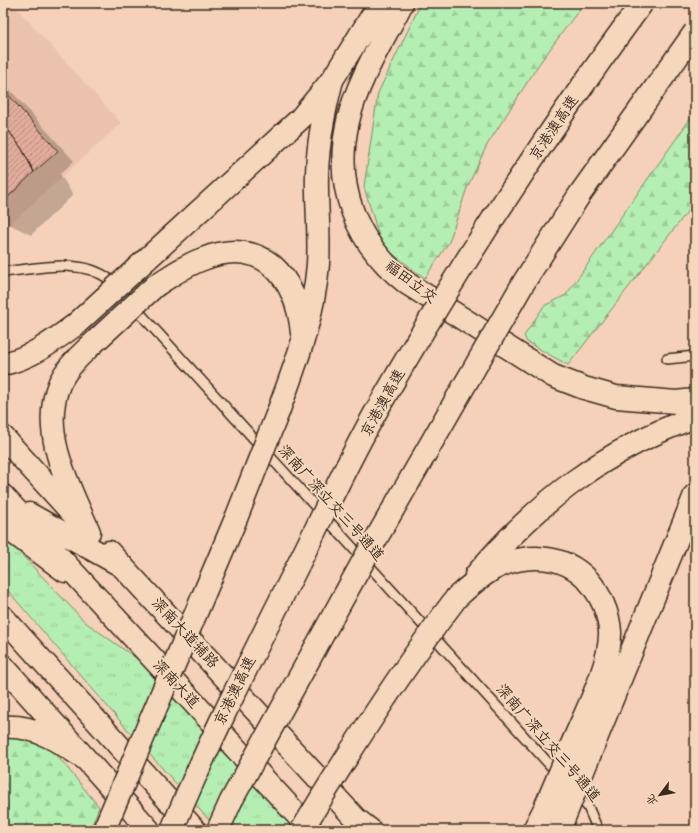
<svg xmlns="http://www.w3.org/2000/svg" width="698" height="833" font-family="'Architects Daughter','LXGW WenKai TC',sans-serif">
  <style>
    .built { fill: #ebc3ac }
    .grass { fill: url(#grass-tufts); stroke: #788c68 }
    .forest { fill: url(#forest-firs); stroke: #788c68 }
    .shadow { fill: #0003 }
    .building { fill: url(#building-hatch); stroke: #3b2a1e }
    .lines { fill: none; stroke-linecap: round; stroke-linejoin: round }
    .lane-casing { stroke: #3b2a1e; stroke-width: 12 }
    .secondary-casing { stroke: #3b2a1e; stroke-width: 25 }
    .primary-casing { stroke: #3b2a1e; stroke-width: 25 }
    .highway-casing { stroke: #3b2a1e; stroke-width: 25 }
    .lane { stroke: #f5d8bc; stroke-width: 9 }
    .secondary { stroke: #f5d8bc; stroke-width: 22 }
    .primary { stroke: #f5d8bc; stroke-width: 22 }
    .highway { stroke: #f5d8bc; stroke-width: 22 }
    .secondary-bridge-casing { stroke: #3b2a1e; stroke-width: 25; stroke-linecap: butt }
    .highway-bridge-casing { stroke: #3b2a1e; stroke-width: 25; stroke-linecap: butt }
    .secondary-bridge { stroke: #f5d8bc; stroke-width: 22 }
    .highway-bridge { stroke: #f5d8bc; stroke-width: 22 }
    .labels { text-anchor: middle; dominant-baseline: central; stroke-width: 4; stroke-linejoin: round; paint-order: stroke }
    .street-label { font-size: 15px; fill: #3b2a1e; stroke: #f5d8bc }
  </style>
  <defs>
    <pattern id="grass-tufts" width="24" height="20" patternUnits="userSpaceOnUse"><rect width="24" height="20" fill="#b5eeb2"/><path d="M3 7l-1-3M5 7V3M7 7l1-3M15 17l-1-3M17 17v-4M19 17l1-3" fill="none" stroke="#9dcc99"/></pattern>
    <pattern id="forest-firs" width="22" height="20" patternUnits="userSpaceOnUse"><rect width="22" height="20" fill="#b5eeb2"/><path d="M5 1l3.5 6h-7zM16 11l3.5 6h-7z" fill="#9dcc99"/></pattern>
    <pattern id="building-hatch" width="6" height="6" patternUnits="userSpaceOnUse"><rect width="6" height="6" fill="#e2ac9b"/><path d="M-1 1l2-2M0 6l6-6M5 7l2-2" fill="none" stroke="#b88c7e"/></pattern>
  </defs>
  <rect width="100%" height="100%" fill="#f4d1b8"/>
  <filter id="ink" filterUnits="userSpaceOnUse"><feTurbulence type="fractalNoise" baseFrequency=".025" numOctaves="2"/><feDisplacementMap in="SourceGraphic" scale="8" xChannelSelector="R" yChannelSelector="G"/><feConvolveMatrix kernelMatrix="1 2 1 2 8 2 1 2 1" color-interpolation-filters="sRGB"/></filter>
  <g filter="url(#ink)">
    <path class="built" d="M 3,3 L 12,3 L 121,123 L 3,231 Z"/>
    <path class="grass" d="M 3,535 L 85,622 L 143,663 L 297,830 L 218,830 L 127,729 L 3,585 Z"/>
    <path class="forest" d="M 421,3 L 584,3 L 539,64 L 487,145 L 467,188 L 449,242 L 425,278 L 382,246 L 364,187 L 378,93 Z
      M 695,112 L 695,202 L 568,365 L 527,342 L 524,336 L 544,306 L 566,295 Z
      M 3,733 L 40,743 L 51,751 L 61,760 L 99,807 L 90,830 L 3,830 Z"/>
    <path class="shadow" d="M 3,82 L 74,161 L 60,174 L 73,195 L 31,235 L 3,221 Z"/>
    <path class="building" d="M 3,89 L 58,151 L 34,172 L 22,149 L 3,123 Z
      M 3,123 L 22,149 L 34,172 L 3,202 Z"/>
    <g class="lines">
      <g class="lane-casing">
        <path id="lane" d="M 3,272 C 37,269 80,257 109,279 L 559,775
          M 667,359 L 695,356
          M 574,792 L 588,807 L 598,830"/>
      </g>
      <g class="secondary-casing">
        <path id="secondary" d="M 402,3 C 383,41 358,79 348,121 C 333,187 356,244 408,284 L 553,376 L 584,388 L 616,397 L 676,402 L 695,400
          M 136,269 L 301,118 L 332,80 L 380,3
          M 3,364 C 31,358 52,342 75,325
          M 3,437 L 85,527
          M 3,525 L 65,571
          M 109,552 L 366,830
          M 3,666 L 149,830
          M 587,761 L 695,495"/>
      </g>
      <g class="primary-casing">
        <path id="primary" d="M 3,496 L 311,830
          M 29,514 L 122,566
          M 3,617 L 195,830"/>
      </g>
      <g class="highway-casing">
        <path id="highway" d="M 155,286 C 171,276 185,265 203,259 C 262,235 297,277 302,333
          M 89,347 C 78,357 67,368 60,382 C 38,432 70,487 89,532
          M 278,412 C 296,364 314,316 318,264 C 320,234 316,203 317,173 C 318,141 324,111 332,80
          M 476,575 C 537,502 605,450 695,417
          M 457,597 C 468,587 480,577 493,569 C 524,553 563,553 588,580 C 600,594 609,613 610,632 C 611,666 583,717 570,749
          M 3,727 C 34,724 60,742 84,758
          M 357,820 L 370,830"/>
      </g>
      <use href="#lane" class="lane"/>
      <use href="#secondary" class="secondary"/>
      <use href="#primary" class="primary"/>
      <use href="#highway" class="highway"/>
      <g class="secondary-bridge-casing">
        <path id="secondary-bridge" d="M 75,325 L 136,269
          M 559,830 L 587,761"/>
      </g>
      <g class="highway-bridge-casing">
        <path id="highway-bridge" d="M 89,347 L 155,286
          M 104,830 L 237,516 L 278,412
          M 172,830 C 208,743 251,659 293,575 C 321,520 347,462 378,408 C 458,268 546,133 642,3
          M 218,830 L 231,801 L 365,558 L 524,282 L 580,194 L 695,32
          M 302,830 C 350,750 400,672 457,597
          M 534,830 L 545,808 L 570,749"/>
      </g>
      <use href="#secondary-bridge" class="secondary-bridge"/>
      <use href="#highway-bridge" class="highway-bridge"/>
    </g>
  </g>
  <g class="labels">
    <g class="street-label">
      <text transform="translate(554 128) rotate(-56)">京港澳高速</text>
      <text transform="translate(411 282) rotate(37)">福田立交</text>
      <text transform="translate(383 403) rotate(-61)">京港澳高速</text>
      <text transform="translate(331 503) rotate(48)">深南广深立交三号通道</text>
      <text transform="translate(185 633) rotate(47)">深南大道辅路</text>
      <text transform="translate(176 684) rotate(47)">深南大道</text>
      <text transform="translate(235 691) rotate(-64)">京港澳高速</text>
      <text transform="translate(548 743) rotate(49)">深南广深立交三号通道</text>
    </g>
  </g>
  <rect width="698" height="833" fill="none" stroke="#f5d8bc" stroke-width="16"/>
  <rect x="8" y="8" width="682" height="817" fill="none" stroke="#3b2a1e" stroke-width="1.5" filter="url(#ink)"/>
  <g transform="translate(660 795) rotate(238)" stroke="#f5d8bc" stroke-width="3" paint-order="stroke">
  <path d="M0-3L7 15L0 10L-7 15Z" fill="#3b2a1e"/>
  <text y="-6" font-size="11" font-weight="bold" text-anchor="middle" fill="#3b2a1e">北</text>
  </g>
</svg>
